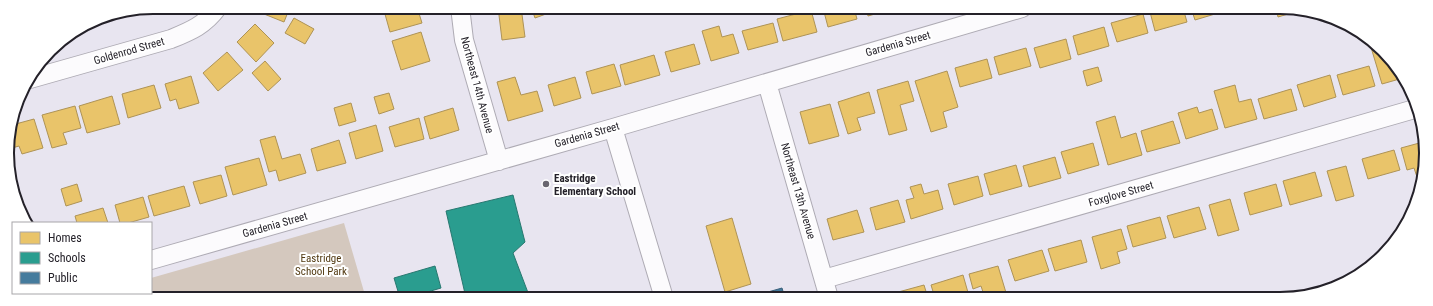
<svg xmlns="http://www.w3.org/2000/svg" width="1433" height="306" font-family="'Roboto Condensed',sans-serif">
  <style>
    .green { fill: #d4c8be }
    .homes { fill: #e9c46a; stroke: #ae9356 }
    .schools { fill: #2a9d8f; stroke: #287870 }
    .public { fill: #457b9d; stroke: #3b607a }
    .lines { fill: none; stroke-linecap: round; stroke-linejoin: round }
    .minor-casing { stroke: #aeabb4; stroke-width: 20 }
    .minor { stroke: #fcfbfd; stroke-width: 18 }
    .poi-dot { fill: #69666f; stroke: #fff; stroke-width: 1.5 }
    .labels { text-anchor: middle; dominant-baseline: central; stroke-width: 4; stroke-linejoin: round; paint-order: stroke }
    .street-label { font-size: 11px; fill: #242129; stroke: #fff }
    .poi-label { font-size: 11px; font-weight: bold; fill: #242129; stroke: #fff; text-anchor: start }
    .park-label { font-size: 11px; fill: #513911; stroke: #fff }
    .rim { fill: none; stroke: #242129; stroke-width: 2 }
  </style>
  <rect width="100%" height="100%" fill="#e8e5f0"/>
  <path class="green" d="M 344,223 L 365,295 L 353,298 L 134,298 L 120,293 L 151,293 L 151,278 Z"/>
  <path class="homes" d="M 261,7 L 290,7 L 284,22 L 259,12 Z
    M 383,7 L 417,7 L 422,23 L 390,32 Z
    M 498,7 L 521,7 L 525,37 L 502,40 Z
    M 531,7 L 544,7 L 546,14 L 535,18 Z
    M 823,8 L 854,8 L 857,19 L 828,27 Z
    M 866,8 L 896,8 L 868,16 Z
    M 1164,8 L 1183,8 L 1187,22 L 1155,31 L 1150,12 Z
    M 1191,8 L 1224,8 L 1225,11 L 1195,20 Z
    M 1234,8 L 1256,8 L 1243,12 L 1243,9 L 1235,12 Z
    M 1276,8 L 1287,8 L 1288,14 L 1278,17 Z
    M 811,10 L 817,32 L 783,41 L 777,19 Z
    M 132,11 L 101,20 L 100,17 Z
    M 1143,14 L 1148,33 L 1117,42 L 1111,23 Z
    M 294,18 L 314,29 L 305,44 L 285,33 Z
    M 773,23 L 778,42 L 748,50 L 742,31 Z
    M 255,24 L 274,43 L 256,62 L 237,42 Z
    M 719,26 L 722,37 L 733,34 L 739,53 L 711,61 L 702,31 Z
    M 1104,27 L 1109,46 L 1078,55 L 1073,36 Z
    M 421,32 L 430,61 L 401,70 L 392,41 Z
    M 1066,39 L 1071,59 L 1040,68 L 1034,48 Z
    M 1372,43 L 1396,64 L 1403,78 L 1382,84 L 1370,44 Z
    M 694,44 L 700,64 L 671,72 L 665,52 Z
    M 1026,48 L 1031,66 L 999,75 L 994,57 Z
    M 227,52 L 243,70 L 218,91 L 203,73 Z
    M 654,55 L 660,75 L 625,85 L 620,65 Z
    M 987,59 L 992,78 L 960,87 L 955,68 Z
    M 265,61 L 281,79 L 268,91 L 252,73 Z
    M 614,64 L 621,86 L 592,94 L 586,72 Z
    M 1369,66 L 1375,86 L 1343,95 L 1337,75 Z
    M 1098,67 L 1102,81 L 1087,86 L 1083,71 Z
    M 947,71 L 958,107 L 943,112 L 947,127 L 931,132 L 915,81 Z
    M 1330,75 L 1336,97 L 1304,107 L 1297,85 Z
    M 191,76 L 199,103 L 179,109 L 176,99 L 170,101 L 165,84 Z
    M 515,77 L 521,95 L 537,91 L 543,111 L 508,121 L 497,82 Z
    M 575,77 L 581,98 L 554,106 L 548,85 Z
    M 908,81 L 914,101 L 900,105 L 907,130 L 889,135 L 877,90 Z
    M 154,85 L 161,108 L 128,118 L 122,94 Z
    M 1235,85 L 1239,102 L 1251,99 L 1257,119 L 1225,128 L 1214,91 Z
    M 1291,89 L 1297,110 L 1264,119 L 1258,99 Z
    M 869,92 L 875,113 L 857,118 L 861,130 L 848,134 L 838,102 Z
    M 389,93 L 394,109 L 379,114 L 374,97 Z
    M 112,96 L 120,124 L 87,133 L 79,106 Z
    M 351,103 L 356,121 L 339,126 L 334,108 Z
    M 830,104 L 839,136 L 809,144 L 800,112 Z
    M 75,106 L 81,128 L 63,133 L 67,144 L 52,148 L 42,115 Z
    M 1197,107 L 1199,113 L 1212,109 L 1218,129 L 1186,139 L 1178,113 Z
    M 453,108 L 459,130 L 430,139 L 424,117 Z
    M 1115,116 L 1121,138 L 1136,133 L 1142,155 L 1108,165 L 1096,122 Z
    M 419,118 L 424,139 L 395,147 L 389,127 Z
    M 34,119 L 43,148 L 22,154 L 19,146 L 12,148 L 9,137 L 12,125 Z
    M 1173,121 L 1180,143 L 1147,152 L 1141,131 Z
    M 376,125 L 383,151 L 356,159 L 349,133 Z
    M 275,136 L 282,159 L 300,154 L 306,173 L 279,181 L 276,170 L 269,172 L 260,140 Z
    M 339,140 L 346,163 L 317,171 L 311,149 Z
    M 1423,142 L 1425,172 L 1423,179 L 1418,180 L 1414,168 L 1407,170 L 1401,148 Z
    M 1093,143 L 1099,165 L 1068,174 L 1061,152 Z
    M 1394,150 L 1400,170 L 1368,179 L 1362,159 Z
    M 1055,157 L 1061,178 L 1029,187 L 1023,166 Z
    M 259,158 L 267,185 L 233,195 L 225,167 Z
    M 1016,165 L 1022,186 L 990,195 L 984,174 Z
    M 1346,166 L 1354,196 L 1336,201 L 1327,171 Z
    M 1315,172 L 1322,196 L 1290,205 L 1283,181 Z
    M 221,175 L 227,196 L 200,204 L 193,182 Z
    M 978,176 L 983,196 L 954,205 L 948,184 Z
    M 77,184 L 82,201 L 66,206 L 61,189 Z
    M 921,184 L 924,194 L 938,190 L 943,209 L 911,219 L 906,200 L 914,198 L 910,187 Z
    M 1276,184 L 1282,206 L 1250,215 L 1244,193 Z
    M 184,186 L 190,206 L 154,216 L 148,196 Z
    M 143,197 L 149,217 L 128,223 L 120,223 L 115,205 Z
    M 1230,199 L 1239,230 L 1218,236 L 1209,205 Z
    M 898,200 L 905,222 L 876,230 L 870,208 Z
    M 1199,207 L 1206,229 L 1174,238 L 1167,216 Z
    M 103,208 L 108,223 L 77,223 L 75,216 Z
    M 857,210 L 864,232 L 833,240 L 827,219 Z
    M 1160,217 L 1166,238 L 1133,247 L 1127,226 Z
    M 732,218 L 751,284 L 725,292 L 706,226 Z
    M 1121,229 L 1127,249 L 1117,252 L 1120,263 L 1101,269 L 1092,237 Z
    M 1081,240 L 1087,262 L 1055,271 L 1048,249 Z
    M 1042,250 L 1049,271 L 1015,281 L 1008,260 Z
    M 998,266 L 1007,296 L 1000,298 L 985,298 L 981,286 L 973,289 L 969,274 Z
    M 963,275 L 969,296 L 960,298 L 935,298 L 931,285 Z
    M 924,285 L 928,298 L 893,298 L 891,294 Z"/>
  <path class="schools" d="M 513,195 L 525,242 L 513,253 L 530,298 L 466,298 L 446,211 Z
    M 435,266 L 441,288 L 407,298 L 400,298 L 394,278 Z"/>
  <path class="public" d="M 782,288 L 785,298 L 747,298 Z"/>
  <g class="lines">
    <g class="minor-casing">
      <path id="minor" d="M 460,7 L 464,40 L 499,161
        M 30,79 L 171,39 C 191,31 205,25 218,7
        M 767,83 L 829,298
        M 613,128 L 664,298
        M 151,260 L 613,128 L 1022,8
        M 824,279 L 1418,108"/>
    </g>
    <use href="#minor" class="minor"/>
  </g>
  <circle class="poi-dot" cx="546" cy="184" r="4"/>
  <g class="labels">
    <g class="street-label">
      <text transform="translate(898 44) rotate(-16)">Gardenia Street</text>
      <text transform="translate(129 51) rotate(-16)">Goldenrod Street</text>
      <text transform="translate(477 85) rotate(75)">Northeast 14th Avenue</text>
      <text transform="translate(587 135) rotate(-16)">Gardenia Street</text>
      <text transform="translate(798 191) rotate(74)">Northeast 13th Avenue</text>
      <text transform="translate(1121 194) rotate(-16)">Foxglove Street</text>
      <text transform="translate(275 225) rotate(-16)">Gardenia Street</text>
    </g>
    <g class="poi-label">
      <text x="554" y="178">Eastridge<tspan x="554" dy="13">Elementary School</tspan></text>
    </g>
    <g class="park-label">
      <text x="321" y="258">Eastridge<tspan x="321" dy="13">School Park</tspan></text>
    </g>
  </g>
  <path d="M0 0H1433V306H0ZM153 14H1280A139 139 0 0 1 1419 153V153A139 139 0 0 1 1280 292H153A139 139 0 0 1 14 153V153A139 139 0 0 1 153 14Z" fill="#fff" fill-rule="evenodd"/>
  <path class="rim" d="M153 14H1280A139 139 0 0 1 1419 153V153A139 139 0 0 1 1280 292H153A139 139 0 0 1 14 153V153A139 139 0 0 1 153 14Z"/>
  <rect x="12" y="222" width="140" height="72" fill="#ffffff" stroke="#a7a6a9"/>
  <rect x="20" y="232" width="20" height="12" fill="#e9c46a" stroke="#a7a6a9"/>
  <text x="48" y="242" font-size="12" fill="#242129">Homes</text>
  <rect x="20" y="252" width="20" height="12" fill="#2a9d8f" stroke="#a7a6a9"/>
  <text x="48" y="262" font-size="12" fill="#242129">Schools</text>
  <rect x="20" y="272" width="20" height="12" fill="#457b9d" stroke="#a7a6a9"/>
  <text x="48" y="282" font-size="12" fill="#242129">Public</text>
</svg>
